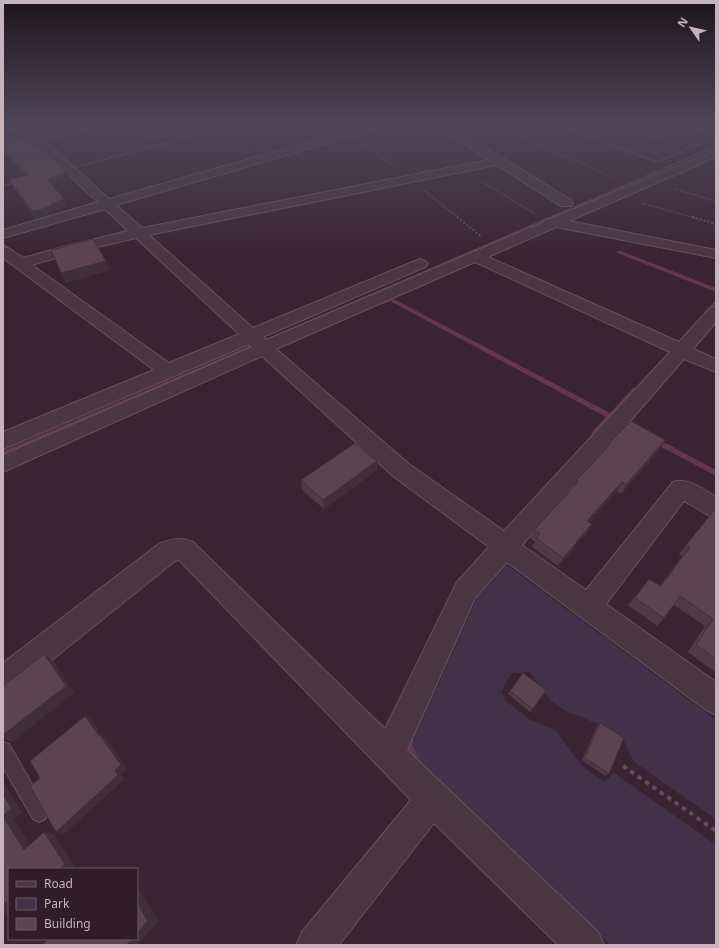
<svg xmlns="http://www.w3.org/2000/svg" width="719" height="948" font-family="'Noto Sans',sans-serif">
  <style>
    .green { fill: #43314a }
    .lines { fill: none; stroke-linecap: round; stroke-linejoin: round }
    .stream { fill: #61384f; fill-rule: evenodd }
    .service-casing { stroke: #66535d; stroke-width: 2 }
    .minor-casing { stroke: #66535d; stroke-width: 2 }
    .path-far2 { stroke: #614c61; stroke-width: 1.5; stroke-dasharray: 1.5 1.5; stroke-linecap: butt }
    .path-far1 { stroke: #614c61; stroke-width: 2; stroke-dasharray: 2 2; stroke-linecap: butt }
    .path { stroke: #614c61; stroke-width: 4; stroke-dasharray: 4.5 4.5; stroke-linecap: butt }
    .service { fill: #4b3742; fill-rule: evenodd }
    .minor { fill: #4b3742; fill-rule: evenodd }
    .wall { fill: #4f3a45 }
    .shaded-wall { fill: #402f38 }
    .building { fill: #5c4350; stroke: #402f38 }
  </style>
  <rect width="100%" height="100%" fill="#3b2431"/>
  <path class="green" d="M 507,565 L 716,720 L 716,819 L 634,762 L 623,739 L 611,730 L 579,716 L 569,713 L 551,701 L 530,672 L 512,673 L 501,691 L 505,700 L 529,719 L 556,731 L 582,766 L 604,782 L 614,773 L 716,845 L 716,945 L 610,945 L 418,759 L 410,747 L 477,598 Z"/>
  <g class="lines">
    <path class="stream" d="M 232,124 L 239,124 L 76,168 L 73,167 Z
      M 554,124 L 560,124 L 657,161 L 685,149 L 688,150 L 657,163 Z
      M 716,136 L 716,138 L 696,147 L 693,146 Z
      M 716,145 L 716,147 L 280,336 L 276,336 L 275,335 Z
      M 20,180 L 21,180 L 21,182 L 3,187 L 3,185 Z
      M 3,243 L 16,252 L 16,254 L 12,254 L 3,246 Z
      M 617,251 L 621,251 L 716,288 L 716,292 L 617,253 Z
      M 390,297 L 610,413 L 633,388 L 637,388 L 638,389 L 597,435 L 593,435 L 592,433 L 593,431 L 606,417 L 390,301 L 383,304 L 380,302 Z
      M 716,301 L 716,306 L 709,314 L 705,314 L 705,312 L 714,302 Z
      M 260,341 L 262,342 L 262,344 L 3,457 L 3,451 Z
      M 652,438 L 656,438 L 716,470 L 716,476 L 652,442 L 651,440 Z
      M 409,735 L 412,737 L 414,740 L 412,745 L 420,761 L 419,765 L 415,766 L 411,765 L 402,745 L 406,737 Z"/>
    <g class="service-casing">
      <path id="service" d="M 3,742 L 9,744 L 45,807 L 48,813 L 45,819 L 39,822 L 33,819 L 3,767 Z"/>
    </g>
    <g class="minor-casing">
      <path id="minor" d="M 15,124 L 26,124 L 38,135 L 82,124 L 101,124 L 100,126 L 44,140 L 109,199 L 371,124 L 388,124 L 387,126 L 116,205 L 142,228 L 488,160 L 434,124 L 447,124 L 571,200 L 573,203 L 571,206 L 561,206 L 497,165 L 149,235 L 253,328 L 415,261 L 420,259 L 425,261 L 428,264 L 425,267 L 263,337 L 266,340 L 544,222 L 546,219 L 553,218 L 716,150 L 716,157 L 569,221 L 716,250 L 716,258 L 556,227 L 488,257 L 679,342 L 710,308 L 716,307 L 716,322 L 693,349 L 716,359 L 716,372 L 684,359 L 522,545 L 586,590 L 673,482 C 688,477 703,489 716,497 L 716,517 L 708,515 L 684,501 L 606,604 L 716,682 L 716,715 L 706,710 L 507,562 L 475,598 L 407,750 L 598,932 L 604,945 L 558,945 L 434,823 L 339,945 L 296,945 L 302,932 L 411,800 L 179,560 L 175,561 L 13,691 L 3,695 L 3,663 L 160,543 C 172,539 181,537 193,542 L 385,729 L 457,582 L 489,547 L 393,476 L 262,356 L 3,472 L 3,455 L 252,347 L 249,344 L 3,449 L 3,432 L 154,370 L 3,258 L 3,247 L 8,248 L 23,258 L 66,246 L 128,231 L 105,209 L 3,238 L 3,230 L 98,202 L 34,143 L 3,150 L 3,144 L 28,137 ZM 136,238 L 239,334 L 169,363 L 32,265 L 76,252 ZM 475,262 L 670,352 L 504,531 L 409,464 L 276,349 Z
        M 686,124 L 702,124 L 716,128 L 716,135 L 687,126 Z"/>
    </g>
    <path class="path-far2" d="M 621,124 L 691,148
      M 496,125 L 616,179
      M 478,129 L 500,124
      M 367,145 L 394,167
      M 481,181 L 535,214
      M 674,189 L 716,201
      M 425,191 L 459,218
      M 642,203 L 695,218"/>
    <path class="path-far1" d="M 457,217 L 482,237
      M 692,217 L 716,224"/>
    <path class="path" d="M 623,766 L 716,831"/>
    <use href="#service" class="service"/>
    <use href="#minor" class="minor"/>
  </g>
  <path class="wall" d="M 132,124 L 215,124 L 215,128 L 179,137 L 175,134 L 155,140 Z
    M 3,144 L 70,179 L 52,185 L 64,199 L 67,206 L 54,211 L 55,213 L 36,219 L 13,187 L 9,180 L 26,176 L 4,151 Z
    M 606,448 L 660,449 L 621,494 L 617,491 L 589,522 L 587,533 L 575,545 L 572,551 L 558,566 L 532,547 L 535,542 L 530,538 L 534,530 L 573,488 L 576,481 L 603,453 Z
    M 377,470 L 324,509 L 302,490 L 301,480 Z
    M 716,508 L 716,673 L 688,652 L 705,626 L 674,605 L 664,618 L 657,626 L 628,605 L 649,579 L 660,586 L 682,556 L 679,554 Z
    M 510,691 L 533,709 L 530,712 L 508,694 Z
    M 600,723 L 609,774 L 605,776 L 582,760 L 597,726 Z"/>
  <path class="shaded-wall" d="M 170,124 L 173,124 L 175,134 L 155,140 L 152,129 Z
    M 186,124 L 215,124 L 215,128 L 179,137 L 177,126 Z
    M 18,130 L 22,137 L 3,142 L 3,134 Z
    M 67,172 L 70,179 L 50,186 L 47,179 Z
    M 64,199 L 67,206 L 54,211 L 55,213 L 36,219 L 33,212 L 51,204 Z
    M 106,261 L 110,270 L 66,283 L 61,273 Z
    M 665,440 L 660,449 L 621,494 L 626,485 Z
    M 377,461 L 377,470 L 324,509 L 323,500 Z
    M 622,482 L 617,491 L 582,530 L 587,521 Z
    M 592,524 L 587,533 L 575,545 L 572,551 L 558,566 L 563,558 L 576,542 Z
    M 44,654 L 53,661 L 74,693 L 12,742 L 3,738 L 3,735 Z
    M 85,716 L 92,720 L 102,736 L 107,739 L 127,769 L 121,774 L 125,779 L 64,834 L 56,832 L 115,770 L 99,736 Z
    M 3,782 L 22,812 L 14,819 L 35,852 L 24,850 L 3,816 Z
    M 44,832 L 53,834 L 75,866 L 72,869 L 60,869 Z
    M 137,886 L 159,921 L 137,945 L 126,945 L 132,939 L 137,939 Z
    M 9,899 L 9,911 L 3,917 L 3,905 Z"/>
  <path class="building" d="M 3,124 L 13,124 L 18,130 L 3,134 Z
    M 145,124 L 170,124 L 152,129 Z
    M 173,124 L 186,124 L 177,126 Z
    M 27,139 L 36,148 L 40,147 L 67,172 L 47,179 L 64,199 L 51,204 L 52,206 L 33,212 L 9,180 L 29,175 L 3,147 L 3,144 Z
    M 93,239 L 106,261 L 61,273 L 51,250 Z
    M 631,421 L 665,440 L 626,485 L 622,482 L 587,521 L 592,524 L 576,542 L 577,542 L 563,558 L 536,538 L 540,534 L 534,530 L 578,482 L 576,481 L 607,448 L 606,448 L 615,437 Z
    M 355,443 L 377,461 L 323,500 L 301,480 Z
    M 716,508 L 716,659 L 696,645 L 713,619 L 680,596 L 664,618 L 635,598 L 649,579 L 661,586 L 690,547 L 686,545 Z
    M 44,654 L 66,686 L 3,735 L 3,686 Z
    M 523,673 L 546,690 L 533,709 L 510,691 Z
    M 85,716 L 99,736 L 100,735 L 121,765 L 115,770 L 118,775 L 56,832 L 30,786 L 40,778 L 30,761 Z
    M 600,723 L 624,738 L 609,774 L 585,758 Z
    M 3,795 L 12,808 L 3,816 L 24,850 L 44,832 L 65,864 L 60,869 L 9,869 L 9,899 L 3,905 Z
    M 137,903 L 148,921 L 137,933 Z
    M 48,939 L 132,939 L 126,945 L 42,945 Z"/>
  <linearGradient id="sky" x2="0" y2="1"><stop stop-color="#20141b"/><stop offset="0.48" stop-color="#4f455a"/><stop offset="1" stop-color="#4f455a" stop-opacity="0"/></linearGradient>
  <rect width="719" height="257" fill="url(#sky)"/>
  <rect width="719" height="948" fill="none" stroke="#c6b3bd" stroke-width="8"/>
  <rect x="8" y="868" width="130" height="72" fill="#301d27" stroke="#6c5963"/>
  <rect x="16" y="881" width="20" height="6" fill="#4b3742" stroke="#6c5963"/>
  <text x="44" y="888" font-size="12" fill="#c6b3bd">Road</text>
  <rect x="16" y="898" width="20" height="12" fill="#43314a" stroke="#6c5963"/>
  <text x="44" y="908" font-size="12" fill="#c6b3bd">Park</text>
  <rect x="16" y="918" width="20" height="12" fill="#5c4350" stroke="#6c5963"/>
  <text x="44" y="928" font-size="12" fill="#c6b3bd">Building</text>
  <g transform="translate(691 28) rotate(304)" stroke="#301d27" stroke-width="3" paint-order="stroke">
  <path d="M0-3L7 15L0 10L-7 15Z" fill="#c6b3bd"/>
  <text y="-6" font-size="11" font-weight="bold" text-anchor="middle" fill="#c6b3bd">N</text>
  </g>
</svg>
